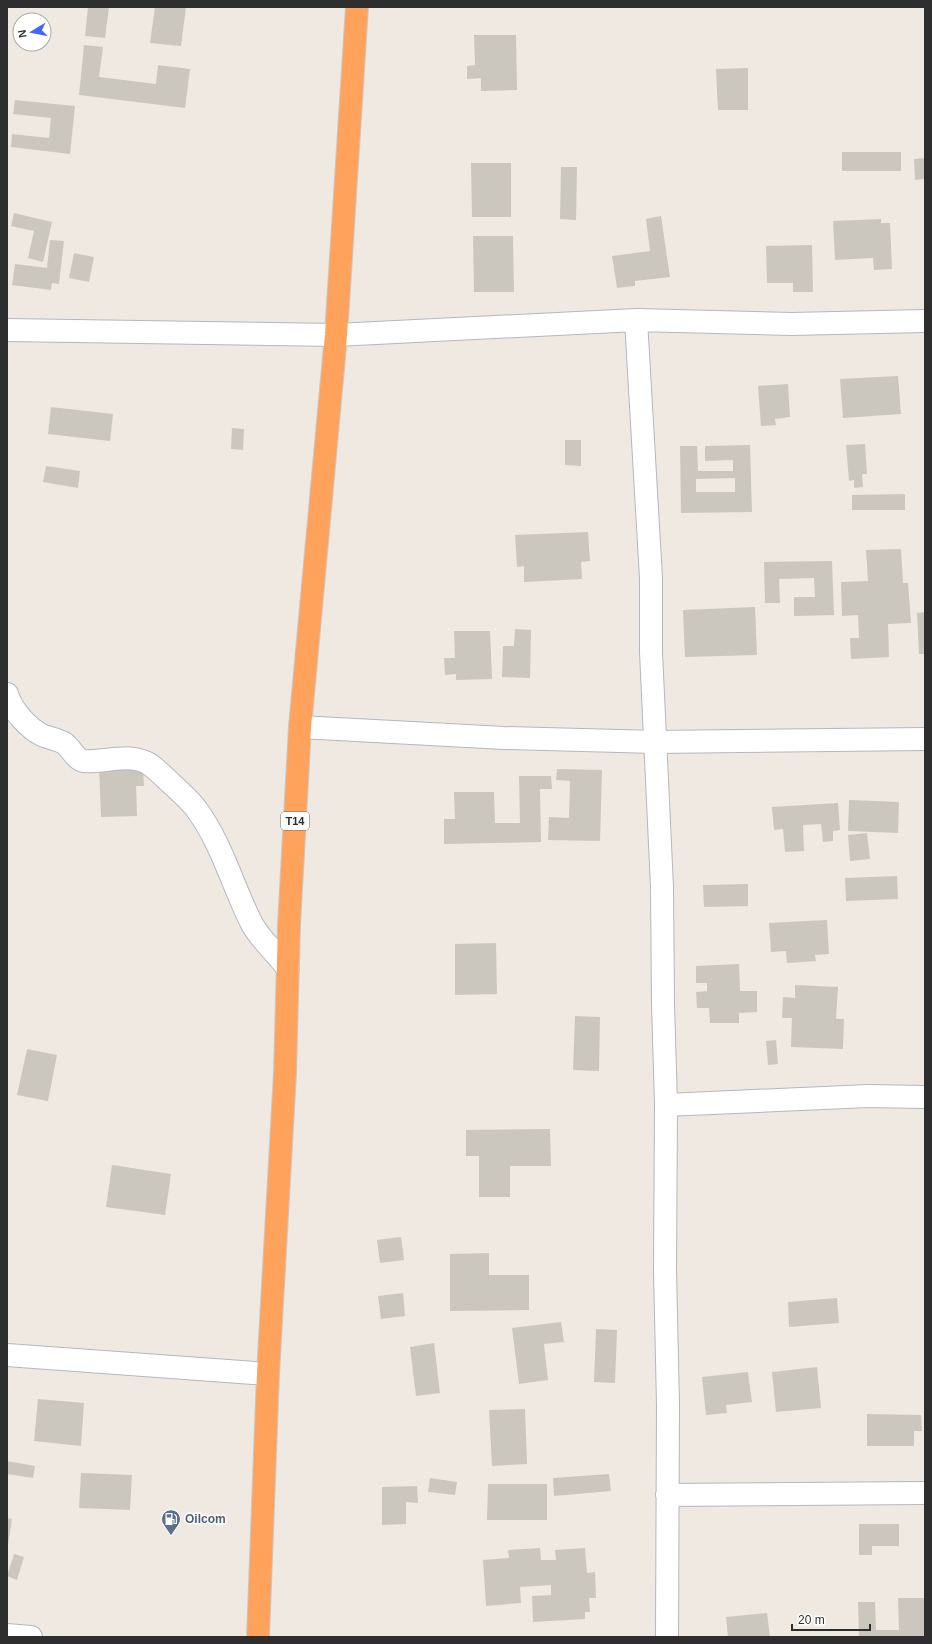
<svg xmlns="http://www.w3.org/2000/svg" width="932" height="1644" font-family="Arial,sans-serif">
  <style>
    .building { fill: #cbc7bf; fill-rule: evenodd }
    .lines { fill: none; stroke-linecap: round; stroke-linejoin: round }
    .street-casing { stroke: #b4b7c1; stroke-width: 24 }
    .highway-casing { stroke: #c9c9c9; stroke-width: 24 }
    .street { stroke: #fff; stroke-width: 22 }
    .highway { stroke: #ffa35c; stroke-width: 22 }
    .labels { text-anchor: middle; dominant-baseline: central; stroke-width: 3; stroke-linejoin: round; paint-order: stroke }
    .shield { fill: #fff; stroke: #6d6d6d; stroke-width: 1 }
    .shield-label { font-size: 11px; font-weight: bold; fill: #2e2e2e }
    .service-label { font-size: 12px; font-weight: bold; fill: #4e5e75; stroke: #fff; text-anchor: start }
  </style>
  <rect width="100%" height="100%" fill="#efe9e1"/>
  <path class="building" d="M 88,7 L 109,7 L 105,38 L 85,36 Z
    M 155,7 L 186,7 L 181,46 L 150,43 Z
    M 474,35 L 516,35 L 517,90 L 481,91 L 481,78 L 467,79 L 467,66 L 475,65 Z
    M 84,45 L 103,47 L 99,77 L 156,84 L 158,65 L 190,69 L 185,108 L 79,95 Z
    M 748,68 L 748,110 L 718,110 L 716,69 Z
    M 15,100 L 75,106 L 70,154 L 11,147 L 12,134 L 49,138 L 51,118 L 13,114 Z
    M 842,152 L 901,152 L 901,171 L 842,171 Z
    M 925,158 L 925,179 L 915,180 L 914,159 Z
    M 471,163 L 511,163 L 511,217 L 472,217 Z
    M 561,167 L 577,167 L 576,220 L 560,219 Z
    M 14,213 L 52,222 L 43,262 L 28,258 L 34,231 L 11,226 Z
    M 661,216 L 670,277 L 635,281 L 635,286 L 617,288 L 612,256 L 650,251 L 646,219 Z
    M 881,219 L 881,223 L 890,223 L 892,269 L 874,270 L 873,258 L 835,260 L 833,221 Z
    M 473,236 L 513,236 L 514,292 L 474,292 Z
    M 50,240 L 64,241 L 59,284 L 52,283 L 51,290 L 12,285 L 15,264 L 47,268 Z
    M 812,245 L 813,292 L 793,292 L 793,283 L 767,283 L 766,246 Z
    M 74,253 L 94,257 L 89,282 L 69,278 Z
    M 898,376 L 901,414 L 843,418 L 840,379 Z
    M 788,384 L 790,417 L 775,419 L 776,425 L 761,426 L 758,386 Z
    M 51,407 L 113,414 L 110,441 L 48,434 Z
    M 232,428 L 244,429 L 243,450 L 231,449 Z
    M 565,440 L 581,440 L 581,466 L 565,465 Z
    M 865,444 L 867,474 L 862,474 L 863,487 L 854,488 L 854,480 L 849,481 L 846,445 Z
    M 750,445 L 752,512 L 681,513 L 680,446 L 697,446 L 698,471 L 733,471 L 733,460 L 705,461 L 705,446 ZM 735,478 L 735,492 L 696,492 L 696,479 Z
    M 46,466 L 80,471 L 78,488 L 43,482 Z
    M 905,494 L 905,510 L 852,510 L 852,495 Z
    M 588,532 L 590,561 L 581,562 L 582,579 L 524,582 L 524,566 L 517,567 L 515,535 Z
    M 901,549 L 903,583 L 908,583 L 911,623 L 888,624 L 889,657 L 851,659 L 850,638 L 859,638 L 858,615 L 842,616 L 841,582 L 868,581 L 866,550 Z
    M 832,561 L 834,615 L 794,616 L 794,597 L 815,597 L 814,578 L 779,579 L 780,603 L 765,603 L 764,562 Z
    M 755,607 L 757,655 L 685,657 L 683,610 Z
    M 925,612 L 925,654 L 919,654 L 917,613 Z
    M 515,629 L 531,630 L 530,678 L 502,677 L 503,646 L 514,646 Z
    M 454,631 L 490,631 L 492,679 L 456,680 L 456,674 L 445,675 L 444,658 L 455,658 Z
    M 143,765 L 144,786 L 136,786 L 137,816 L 101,817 L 99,766 Z
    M 557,769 L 602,770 L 600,841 L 548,840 L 549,817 L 569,818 L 570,781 L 556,780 Z
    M 519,776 L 551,776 L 552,789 L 540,789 L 541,842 L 444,844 L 444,819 L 455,819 L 454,792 L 494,792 L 495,823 L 520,823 Z
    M 849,800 L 899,802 L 898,833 L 848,831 Z
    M 838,803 L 840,830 L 833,831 L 833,841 L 823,842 L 821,824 L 803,825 L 804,851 L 785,852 L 783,829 L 774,830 L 772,807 Z
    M 867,833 L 870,859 L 850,861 L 848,835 Z
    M 897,876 L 898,899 L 846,901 L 845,878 Z
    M 748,884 L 748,906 L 704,907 L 703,885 Z
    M 827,920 L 829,954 L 815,955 L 816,961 L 787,963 L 786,951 L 771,952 L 769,923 Z
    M 496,943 L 497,994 L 455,995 L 455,944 Z
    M 739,964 L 740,991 L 757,991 L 757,1012 L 739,1013 L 739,1023 L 710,1023 L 709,1008 L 697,1008 L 696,992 L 707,991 L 707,983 L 696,983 L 696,966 Z
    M 795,985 L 838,987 L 836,1019 L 844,1019 L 843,1049 L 791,1047 L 792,1018 L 782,1018 L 783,997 L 795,998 Z
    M 575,1016 L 600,1017 L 599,1071 L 573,1070 Z
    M 776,1040 L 778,1064 L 768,1065 L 766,1041 Z
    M 27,1049 L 57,1055 L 48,1101 L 17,1095 Z
    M 550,1129 L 551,1166 L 510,1166 L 510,1197 L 479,1197 L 479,1156 L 466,1156 L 466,1130 Z
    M 112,1165 L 171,1174 L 165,1215 L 106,1207 Z
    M 401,1237 L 404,1260 L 380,1263 L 377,1240 Z
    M 489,1253 L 489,1275 L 529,1275 L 529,1310 L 450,1311 L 450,1254 Z
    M 403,1293 L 405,1316 L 381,1319 L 378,1296 Z
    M 837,1298 L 839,1323 L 789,1327 L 788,1302 Z
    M 561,1322 L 564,1342 L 544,1344 L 548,1380 L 519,1384 L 512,1328 Z
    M 596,1329 L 617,1330 L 615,1383 L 594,1382 Z
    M 434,1343 L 440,1393 L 416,1396 L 410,1347 Z
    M 817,1367 L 821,1408 L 776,1412 L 772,1372 Z
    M 748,1372 L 752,1402 L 726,1405 L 727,1413 L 706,1415 L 702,1377 Z
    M 38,1399 L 84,1403 L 81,1446 L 34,1441 Z
    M 525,1409 L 527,1464 L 492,1466 L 489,1410 Z
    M 867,1414 L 921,1415 L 922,1431 L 914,1431 L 914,1446 L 867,1446 Z
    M 7,1461 L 35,1466 L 33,1478 L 7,1474 Z
    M 81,1473 L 132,1475 L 130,1510 L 79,1508 Z
    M 609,1474 L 611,1491 L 554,1496 L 553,1478 Z
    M 430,1478 L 457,1482 L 455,1495 L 428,1492 Z
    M 488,1484 L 547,1484 L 547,1520 L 487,1520 Z
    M 417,1486 L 418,1503 L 406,1502 L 406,1524 L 382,1525 L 382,1487 Z
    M 7,1518 L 12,1519 L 8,1545 L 7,1545 Z
    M 859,1524 L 899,1524 L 899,1546 L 872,1546 L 872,1555 L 859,1555 Z
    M 540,1548 L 541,1560 L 556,1560 L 555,1550 L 585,1548 L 587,1573 L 595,1572 L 596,1598 L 589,1598 L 590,1612 L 585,1612 L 585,1619 L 533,1622 L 532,1596 L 551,1595 L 551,1585 L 520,1587 L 521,1603 L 486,1606 L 483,1560 L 509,1558 L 508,1550 Z
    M 14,1554 L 24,1557 L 17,1580 L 7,1576 Z
    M 898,1598 L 924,1598 L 924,1637 L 859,1637 L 858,1602 L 875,1602 L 876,1630 L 899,1630 Z
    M 767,1613 L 770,1637 L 728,1637 L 726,1617 Z"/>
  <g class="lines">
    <g class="street-casing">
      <path id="street" d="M 636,320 L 651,578 L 651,652 L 662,887 L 663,1003 L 666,1105 L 665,1270 L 668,1405 L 667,1637
        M 7,330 L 336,335 L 636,320 L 791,324 L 925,321
        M 7,694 C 12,710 28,729 44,736 C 51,738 58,740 64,743 C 71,748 76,760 84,761 C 105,763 130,752 149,764 C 158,770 166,779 174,786 C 182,794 191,801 197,810 C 222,844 233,887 252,924 C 261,941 277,953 288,969
        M 300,727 L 504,738 L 656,742 L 925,739
        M 666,1105 L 868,1096 L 925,1097
        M 7,1355 L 268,1374
        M 667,1495 L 925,1493
        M 7,1635 L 31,1637"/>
    </g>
    <g class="highway-casing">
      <path id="highway" d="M 258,1637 L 268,1374 L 285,1073 L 289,925 L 300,727 L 336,335 L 357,7"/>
    </g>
    <use href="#street" class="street"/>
    <use href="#highway" class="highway"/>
  </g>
  <defs>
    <g id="fuel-pin" transform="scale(1)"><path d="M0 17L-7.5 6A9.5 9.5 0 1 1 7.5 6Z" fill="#5c6f8a" stroke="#fff"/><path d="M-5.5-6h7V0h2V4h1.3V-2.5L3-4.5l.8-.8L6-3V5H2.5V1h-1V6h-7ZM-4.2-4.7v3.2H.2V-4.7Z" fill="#fff"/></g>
  </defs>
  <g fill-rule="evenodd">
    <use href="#fuel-pin" x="171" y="1519"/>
  </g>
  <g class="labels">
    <rect class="shield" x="281" y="812" width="28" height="18" rx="3"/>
    <g class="shield-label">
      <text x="295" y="821">T14</text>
    </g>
    <g class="service-label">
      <text x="185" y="1519">Oilcom</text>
    </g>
  </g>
  <rect width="932" height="1644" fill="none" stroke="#2e2e2e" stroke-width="16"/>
  <g transform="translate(32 32) rotate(260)"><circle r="19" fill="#ffffff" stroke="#ababab"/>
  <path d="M0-3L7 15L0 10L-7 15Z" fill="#4264fb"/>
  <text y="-6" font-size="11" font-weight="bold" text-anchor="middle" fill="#2e2e2e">N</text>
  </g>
  <path d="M792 1624v6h78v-6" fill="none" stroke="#2e2e2e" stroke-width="2"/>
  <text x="798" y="1624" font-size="12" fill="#2e2e2e" stroke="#ffffff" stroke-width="3" paint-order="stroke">20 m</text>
</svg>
